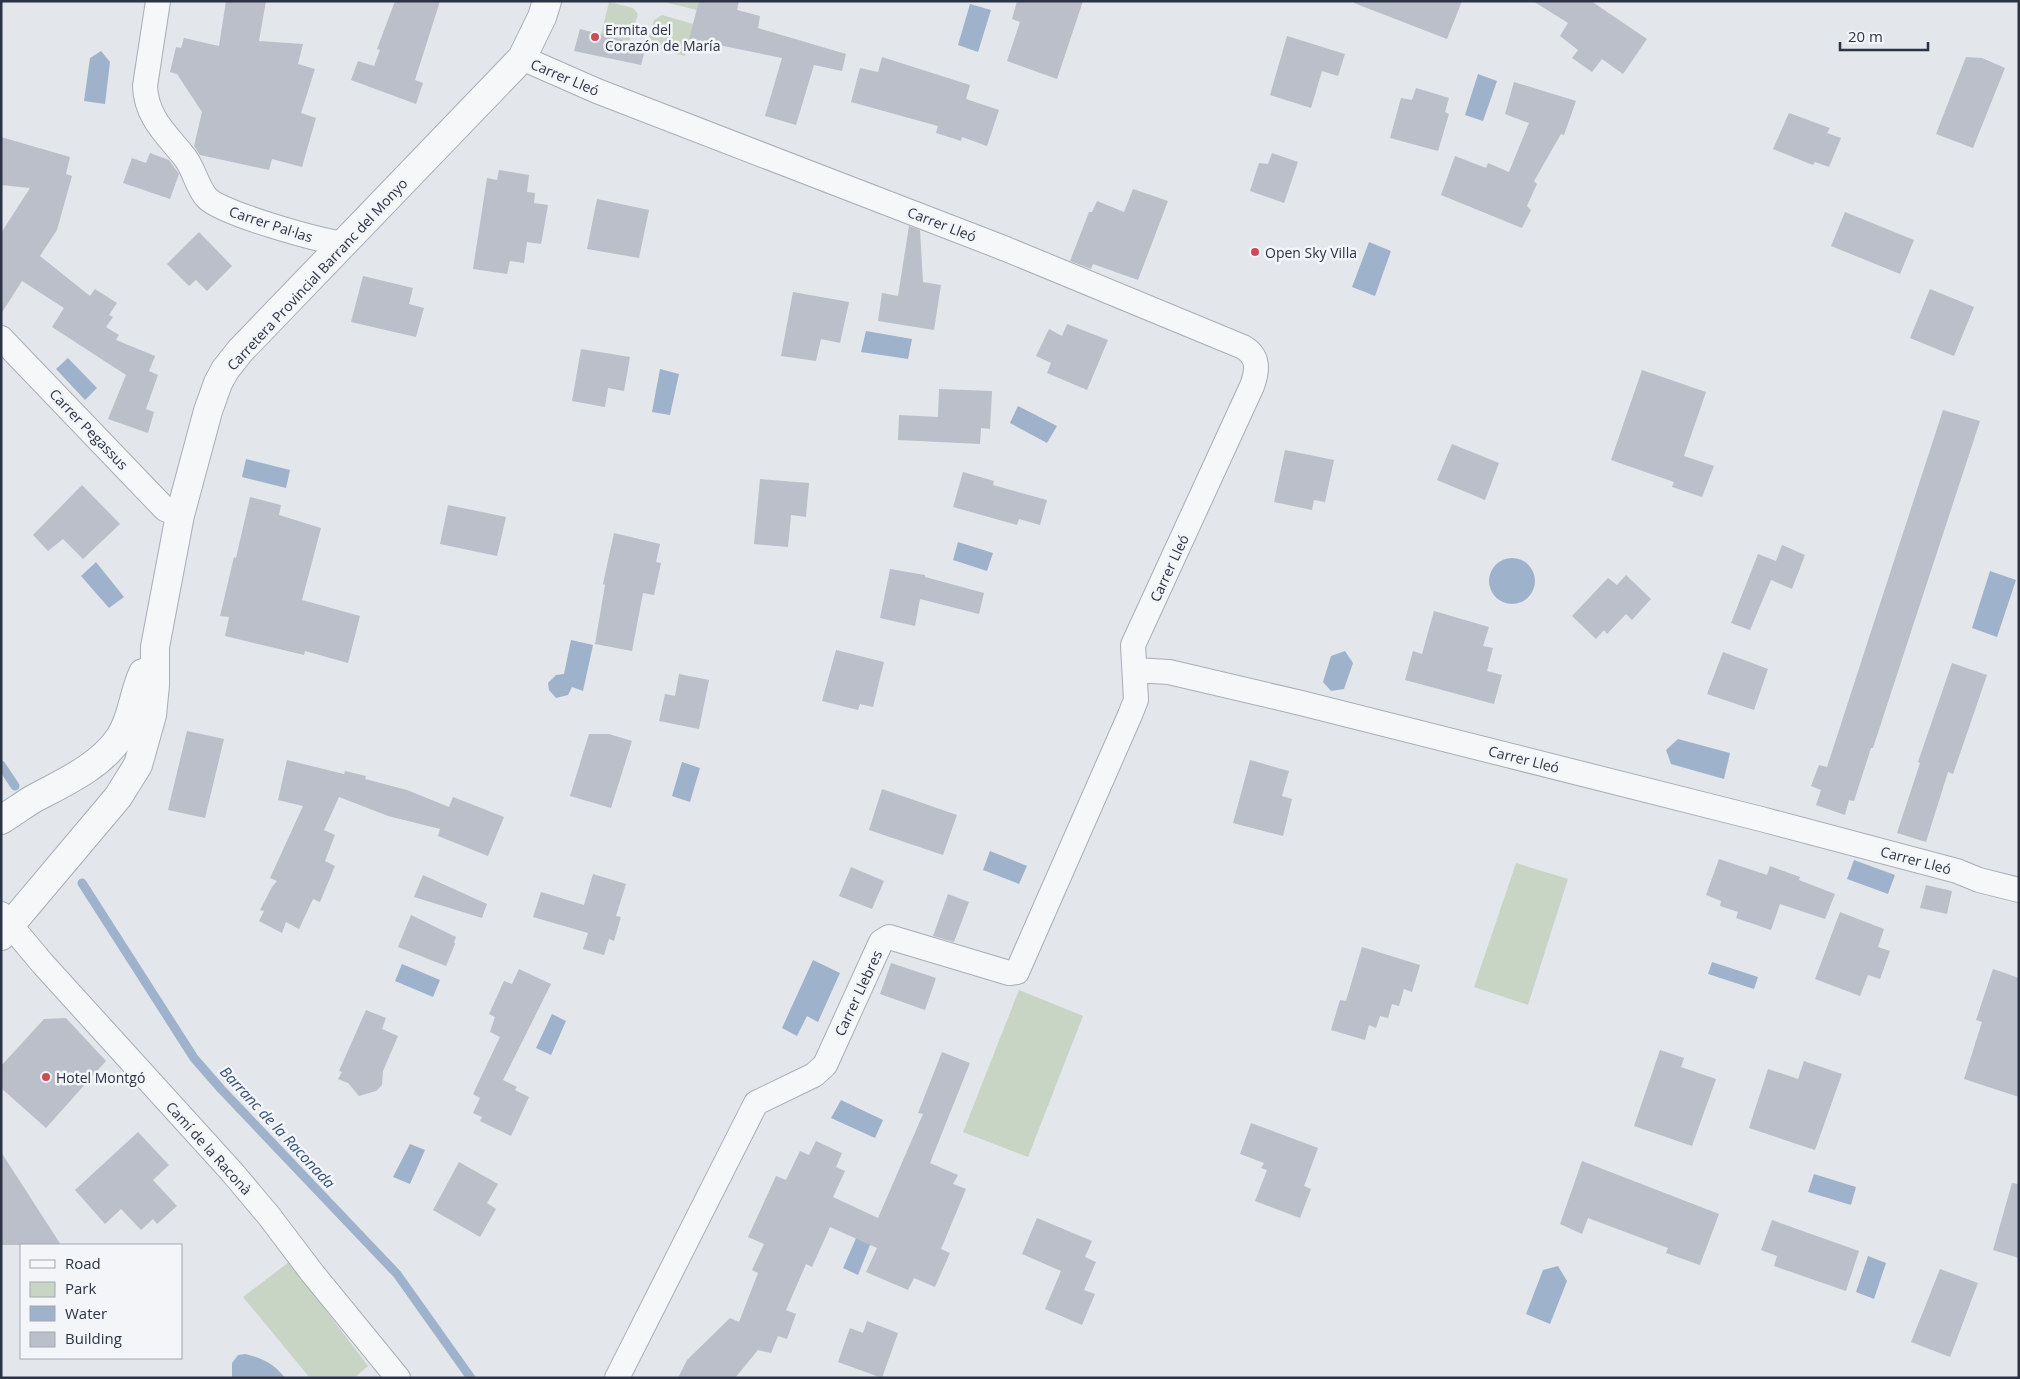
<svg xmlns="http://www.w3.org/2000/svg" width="2020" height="1379" font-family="'Open Sans',sans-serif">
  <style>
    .green { fill: #c8d5c5 }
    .water { fill: #9fb2cb }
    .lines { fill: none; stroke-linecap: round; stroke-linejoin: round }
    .stream { stroke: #9fb2cb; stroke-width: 9 }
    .building { fill: #babfc9 }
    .minor-casing { stroke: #a8adb6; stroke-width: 26 }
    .tertiary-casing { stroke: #a8adb6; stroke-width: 30 }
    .minor { stroke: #f6f7f9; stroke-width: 24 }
    .tertiary { stroke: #f6f7f9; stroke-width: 28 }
    .poi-dot { fill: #ce4a57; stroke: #f3f5f8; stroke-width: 2 }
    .labels { text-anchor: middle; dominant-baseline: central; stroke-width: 5; stroke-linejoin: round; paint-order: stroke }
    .poi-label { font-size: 14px; fill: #2b3344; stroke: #f3f5f8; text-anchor: start }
    .street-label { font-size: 14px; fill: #2b3344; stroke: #f3f5f8 }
    .water-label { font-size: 15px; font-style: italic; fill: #354f78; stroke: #f3f5f8 }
  </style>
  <rect width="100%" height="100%" fill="#e3e6eb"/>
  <path class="green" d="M 667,1 L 699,1 L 697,10 L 668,3 Z
    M 609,2 L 633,8 L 638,14 L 629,42 L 601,35 Z
    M 662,15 L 693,24 L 685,56 L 646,46 L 654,20 Z
    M 1516,863 L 1568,879 L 1528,1005 L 1474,987 Z
    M 1019,990 L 1083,1016 L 1028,1157 L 963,1132 Z
    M 289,1262 L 368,1366 L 354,1378 L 310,1378 L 243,1297 Z"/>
  <path class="water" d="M 970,4 L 991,10 L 978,52 L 958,45 Z
    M 101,51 L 110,62 L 105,104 L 84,101 L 90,58 Z
    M 1478,74 L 1497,81 L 1483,121 L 1465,115 Z
    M 1369,242 L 1391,251 L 1375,296 L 1352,287 Z
    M 866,331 L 912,339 L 908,359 L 861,352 Z
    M 68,358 L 97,388 L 85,400 L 56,369 Z
    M 660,369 L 679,374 L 670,415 L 652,412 Z
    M 1018,406 L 1057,426 L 1047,443 L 1010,423 Z
    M 246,459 L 290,470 L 286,488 L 242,477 Z
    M 958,542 L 993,553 L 987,571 L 953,560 Z
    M1489 581a23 23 0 1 1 46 0a23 23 0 1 1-46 0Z
    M 96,562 L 124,597 L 109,608 L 81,576 Z
    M 1990,571 L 2016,580 L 1997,637 L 1972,628 Z
    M 571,640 L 593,645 L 583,691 L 572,687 L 568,695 L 556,698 L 549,690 L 548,683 L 556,675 L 564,674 Z
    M 1345,651 L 1353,663 L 1344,689 L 1331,691 L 1323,682 L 1331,656 Z
    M 1678,739 L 1730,753 L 1724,779 L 1671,764 L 1666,750 Z
    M 682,762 L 700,768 L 690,802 L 672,796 Z
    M 990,851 L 1027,866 L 1019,884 L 983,870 Z
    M 1854,860 L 1895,875 L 1888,894 L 1847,879 Z
    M 813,960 L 840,973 L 818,1022 L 807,1016 L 797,1036 L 782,1028 Z
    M 1712,962 L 1758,977 L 1754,989 L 1708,974 Z
    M 402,964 L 440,980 L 433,997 L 395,981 Z
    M 552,1014 L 566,1021 L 551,1055 L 536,1048 Z
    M 841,1100 L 883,1120 L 875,1138 L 831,1118 Z
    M 410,1144 L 425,1150 L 410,1184 L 393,1177 Z
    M 1814,1174 L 1856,1187 L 1851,1205 L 1808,1192 Z
    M 858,1234 L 872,1240 L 858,1275 L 843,1268 Z
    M 1868,1256 L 1886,1263 L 1874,1299 L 1856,1292 Z
    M 1558,1266 L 1567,1281 L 1550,1324 L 1526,1314 L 1543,1270 Z
    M 245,1354 C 262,1358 275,1364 285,1378 L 232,1378 L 232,1363 L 238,1355 Z"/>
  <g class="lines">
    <path class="stream" d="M 1,765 L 15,786
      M 82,883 L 194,1058 L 221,1089 L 397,1274 L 471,1378"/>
  </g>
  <path class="building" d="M 226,1 L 266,1 L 259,41 L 303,44 L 298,64 L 315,69 L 301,113 L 316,118 L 302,167 L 272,159 L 269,170 L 200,155 L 194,146 L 202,112 L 177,74 L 170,72 L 176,47 L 181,48 L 184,38 L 219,46 Z
    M 395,1 L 440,1 L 415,80 L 423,83 L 416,104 L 351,80 L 358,61 L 374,66 L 380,50 L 377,49 Z
    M 699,1 L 739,1 L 737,10 L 760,16 L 758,28 L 846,54 L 842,71 L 814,65 L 796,125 L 765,116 L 782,58 L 689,39 Z
    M 1017,1 L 1083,1 L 1057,79 L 1007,61 L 1020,22 L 1012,19 Z
    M 1354,1 L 1462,1 L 1447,39 L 1354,3 Z
    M 1533,1 L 1591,1 L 1647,39 L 1623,74 L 1602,59 L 1592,72 L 1572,58 L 1578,50 L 1560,36 L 1568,23 Z
    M 580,29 L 646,46 L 641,65 L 574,51 Z
    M 1287,36 L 1345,54 L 1338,76 L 1322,71 L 1311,108 L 1270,95 Z
    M 882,57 L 970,85 L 966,99 L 999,110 L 987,146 L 962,137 L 961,141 L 936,133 L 938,126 L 851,102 L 860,68 L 878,72 Z
    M 1966,57 L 1982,58 L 2005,68 L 1973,148 L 1936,134 Z
    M 1514,82 L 1576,101 L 1564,135 L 1561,134 L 1534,181 L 1537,184 L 1527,206 L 1531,210 L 1522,228 L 1441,195 L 1455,156 L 1486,168 L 1488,163 L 1509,172 L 1529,123 L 1505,114 Z
    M 1416,88 L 1449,98 L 1445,112 L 1449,114 L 1438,151 L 1390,138 L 1401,98 L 1412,100 Z
    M 1789,113 L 1830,128 L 1827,133 L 1841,138 L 1829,167 L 1815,162 L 1813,165 L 1773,149 Z
    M 1,137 L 70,157 L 66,174 L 72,176 L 57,230 L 40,256 L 90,296 L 95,289 L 117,303 L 109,315 L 113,317 L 106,327 L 119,335 L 116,340 L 155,356 L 149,371 L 158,375 L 146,409 L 154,412 L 148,433 L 108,419 L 126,375 L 52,327 L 64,308 L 22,281 L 1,314 L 1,233 L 30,188 L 1,185 Z
    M 150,153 L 169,160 L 179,174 L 170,199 L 123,183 L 132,158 L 146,163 Z
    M 1272,153 L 1298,162 L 1284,203 L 1250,191 L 1259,163 L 1268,164 Z
    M 499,170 L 529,175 L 527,192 L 535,193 L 534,203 L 548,205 L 541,244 L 527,242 L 524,263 L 510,261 L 507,274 L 473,269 L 487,178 L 497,180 Z
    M 1133,189 L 1168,201 L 1138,280 L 1093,264 L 1091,269 L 1070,261 L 1089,212 L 1092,212 L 1097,201 L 1124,212 Z
    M 597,199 L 649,210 L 639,258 L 587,249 Z
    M 1845,212 L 1914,240 L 1900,274 L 1831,246 Z
    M 909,226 L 920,230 L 923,282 L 941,285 L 934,330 L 878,321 L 882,293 L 898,296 Z
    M 199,232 L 232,266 L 207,291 L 196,280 L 189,286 L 167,264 Z
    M 363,276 L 413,288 L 409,304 L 424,308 L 416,337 L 351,322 Z
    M 1930,289 L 1974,307 L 1954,356 L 1910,338 Z
    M 793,292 L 849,302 L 840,343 L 821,339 L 816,361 L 781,356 Z
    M 1067,324 L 1108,340 L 1087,390 L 1047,373 L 1051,363 L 1036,356 L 1049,329 L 1062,336 Z
    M 581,349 L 630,357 L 624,391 L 608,388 L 605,407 L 572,401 Z
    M 1642,370 L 1706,392 L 1684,456 L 1714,466 L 1702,497 L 1672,487 L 1674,482 L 1611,460 Z
    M 939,389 L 992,391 L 990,429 L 981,428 L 980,444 L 898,440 L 899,415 L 938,417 Z
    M 1943,410 L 1980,421 L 1873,748 L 1871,748 L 1854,801 L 1849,800 L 1845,815 L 1816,805 L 1821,790 L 1811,786 L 1819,765 L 1827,767 Z
    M 1452,444 L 1499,463 L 1485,500 L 1437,480 Z
    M 1285,450 L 1334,460 L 1325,502 L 1314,500 L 1312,510 L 1274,502 Z
    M 963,472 L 994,481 L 993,485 L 1047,500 L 1040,525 L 1019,519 L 1017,525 L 953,507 Z
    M 760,479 L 809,483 L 806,517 L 791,515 L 788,547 L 754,544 Z
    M 82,485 L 120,524 L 83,559 L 63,539 L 48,551 L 33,535 Z
    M 250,497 L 281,505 L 279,515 L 321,528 L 302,600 L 360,616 L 348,663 L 305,651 L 304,655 L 225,636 L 229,617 L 220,616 L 234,557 L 236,558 Z
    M 448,505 L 506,517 L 497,556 L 440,544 Z
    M 614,533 L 660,544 L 656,562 L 661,563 L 654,595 L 643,593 L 632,651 L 595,644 L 605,585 L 603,584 Z
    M 1782,545 L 1805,555 L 1792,589 L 1771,580 L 1750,630 L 1731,623 L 1758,554 L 1776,561 Z
    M 890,569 L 925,575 L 925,577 L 984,593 L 979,614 L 920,599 L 915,626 L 880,618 Z
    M 1626,575 L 1651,599 L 1632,620 L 1626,614 L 1607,634 L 1604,630 L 1596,639 L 1572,616 L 1608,578 L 1617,585 Z
    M 1434,611 L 1489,627 L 1483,646 L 1493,648 L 1487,671 L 1502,675 L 1494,704 L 1405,680 L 1413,651 L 1422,654 Z
    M 836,650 L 884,662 L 873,707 L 860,704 L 858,710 L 822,701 Z
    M 1723,652 L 1768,669 L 1754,710 L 1707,694 Z
    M 1952,663 L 1987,675 L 1953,774 L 1948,772 L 1926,842 L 1897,833 L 1920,763 L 1918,762 Z
    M 679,674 L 709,680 L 699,729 L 659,721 L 665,694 L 675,696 Z
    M 187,731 L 224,739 L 205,818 L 168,810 Z
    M 589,734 L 609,734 L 632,741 L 611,808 L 570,796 Z
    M 287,760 L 344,774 L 345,771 L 366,776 L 365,779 L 407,790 L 449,807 L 453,797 L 504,817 L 488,856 L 438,836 L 440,829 L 388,816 L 339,797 L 324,830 L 335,835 L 325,861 L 335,866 L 320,902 L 313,899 L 299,929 L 286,922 L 282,933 L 259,921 L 264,911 L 260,910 L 272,887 L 277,881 L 270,878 L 303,806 L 278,800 Z
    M 1250,760 L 1289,771 L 1282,796 L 1292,799 L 1283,836 L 1233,823 Z
    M 882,789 L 957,815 L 943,855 L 869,830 Z
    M 1719,859 L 1767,875 L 1770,866 L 1800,877 L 1799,880 L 1835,894 L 1825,919 L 1780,904 L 1771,930 L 1736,918 L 1738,912 L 1720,906 L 1721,901 L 1706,895 Z
    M 851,867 L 884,881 L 872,909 L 839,896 Z
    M 593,874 L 626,884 L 616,916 L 621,917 L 614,941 L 609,939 L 604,955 L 583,949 L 588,933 L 533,917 L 541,892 L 584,905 Z
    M 423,875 L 487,904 L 482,918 L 414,897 Z
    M 1926,885 L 1952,891 L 1947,914 L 1920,908 Z
    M 948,894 L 969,902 L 954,942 L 933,936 Z
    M 1840,912 L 1884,929 L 1878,947 L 1890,951 L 1880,979 L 1868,975 L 1860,996 L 1815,979 Z
    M 411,915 L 456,937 L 454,942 L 455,944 L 446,966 L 398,947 Z
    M 1362,947 L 1420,965 L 1412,992 L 1404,989 L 1399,1006 L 1392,1004 L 1388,1018 L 1380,1016 L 1376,1028 L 1369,1025 L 1365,1040 L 1331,1030 L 1340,1000 L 1346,1001 Z
    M 891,963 L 936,978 L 925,1010 L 880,994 Z
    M 519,969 L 551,984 L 503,1080 L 517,1087 L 515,1090 L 529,1097 L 511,1136 L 480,1121 L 482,1117 L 473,1113 L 480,1098 L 473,1094 L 500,1037 L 490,1032 L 495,1017 L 489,1014 L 504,981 L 512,984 Z
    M 1993,969 L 2019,978 L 2019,1097 L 1964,1079 L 1982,1022 L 1976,1020 Z
    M 366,1010 L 386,1018 L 382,1029 L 398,1036 L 383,1071 L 382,1085 L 376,1091 L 359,1096 L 348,1083 L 338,1079 L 342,1072 L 339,1071 Z
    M 66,1018 L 106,1061 L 46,1128 L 1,1088 L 1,1066 L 44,1019 Z
    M 1660,1050 L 1684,1058 L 1681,1067 L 1716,1079 L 1692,1146 L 1634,1126 Z
    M 942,1052 L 970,1063 L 930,1163 L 958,1175 L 953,1184 L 966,1189 L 941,1249 L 950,1253 L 935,1287 L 914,1278 L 908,1290 L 866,1272 L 877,1248 L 830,1227 L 812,1267 L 806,1264 L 786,1310 L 796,1314 L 787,1339 L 778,1336 L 771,1353 L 758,1350 L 735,1378 L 678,1378 L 687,1360 L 730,1318 L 739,1322 L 758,1273 L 752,1270 L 764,1244 L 748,1237 L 776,1176 L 786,1180 L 800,1151 L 809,1155 L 816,1141 L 842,1153 L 836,1167 L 845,1171 L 833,1197 L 878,1218 L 923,1114 L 918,1113 Z
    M 1804,1061 L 1842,1074 L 1815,1150 L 1749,1128 L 1768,1069 L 1798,1079 Z
    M 1251,1123 L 1318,1148 L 1304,1186 L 1311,1189 L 1300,1218 L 1255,1201 L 1267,1170 L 1261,1168 L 1264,1163 L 1240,1154 Z
    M 138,1132 L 169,1165 L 153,1180 L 177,1206 L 157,1224 L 153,1219 L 141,1230 L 121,1209 L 105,1224 L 75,1190 Z
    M 1,1152 L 61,1245 L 1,1245 Z
    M 1582,1161 L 1719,1214 L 1700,1265 L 1666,1253 L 1668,1248 L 1588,1218 L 1582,1234 L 1560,1224 Z
    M 459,1162 L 498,1184 L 487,1203 L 496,1209 L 480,1237 L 433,1210 Z
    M 2012,1183 L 2019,1184 L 2019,1258 L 1993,1250 Z
    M 1037,1218 L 1092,1241 L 1085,1257 L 1096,1262 L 1084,1290 L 1095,1294 L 1082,1325 L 1045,1309 L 1061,1271 L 1022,1254 Z
    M 1772,1220 L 1859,1251 L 1846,1291 L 1774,1266 L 1777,1256 L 1761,1250 Z
    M 1940,1269 L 1978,1283 L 1950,1357 L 1911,1342 Z
    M 867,1321 L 898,1333 L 882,1378 L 838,1362 L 850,1328 L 863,1333 Z"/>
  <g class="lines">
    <g class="minor-casing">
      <path id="minor" d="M 158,1 L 145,86 C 146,116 165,133 183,155 C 194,167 196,186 207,198 C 222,214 321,241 345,244
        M 522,58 L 597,91 L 1006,249 L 1243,347 C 1259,356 1258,370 1252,386 L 1133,645 L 1136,700 L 1130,715 L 1017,972 L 1009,973 L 889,937 L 881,942 L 825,1065 L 814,1075 L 756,1103 L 617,1378
        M 1,338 L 165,509 L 180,515
        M 1135,670 L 1169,672 L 1301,703 L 1761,819 L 1957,871 L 1979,880 L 2019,890
        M 1,914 L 43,964 L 232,1172 L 269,1216 L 313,1274 L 398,1378"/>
    </g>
    <g class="tertiary-casing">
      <path id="tertiary" d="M 1,820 C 12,813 22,806 33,799 C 63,783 100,767 120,737 C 133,717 133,694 143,673
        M 1,936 L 118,797 L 138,765 L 152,715 L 155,685 L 155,647 L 180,515 L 208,411 L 218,383 L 225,370 L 240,351 L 522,58 L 542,17 L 547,1"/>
    </g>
    <use href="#minor" class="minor"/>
    <use href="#tertiary" class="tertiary"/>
  </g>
  <g class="poi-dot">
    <circle cx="595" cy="37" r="5"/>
    <circle cx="1255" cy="252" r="5"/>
    <circle cx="46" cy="1077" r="5"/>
  </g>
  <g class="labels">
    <g class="poi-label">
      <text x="605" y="29">Ermita del<tspan x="605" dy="16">Corazón de María</tspan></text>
      <text x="1265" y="252">Open Sky Villa</text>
      <text x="56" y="1077">Hotel Montgó</text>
    </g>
    <g class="street-label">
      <text transform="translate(565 77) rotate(23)">Carrer Lleó</text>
      <text transform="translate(271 224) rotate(18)">Carrer Pal·las</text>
      <text transform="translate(942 224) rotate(21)">Carrer Lleó</text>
      <text transform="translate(317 274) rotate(-47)">Carretera Provincial Barranc del Monyo</text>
      <text transform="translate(89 429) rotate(46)">Carrer Pegassus</text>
      <text transform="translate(1169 568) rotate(-65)">Carrer Lleó</text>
      <text transform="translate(1524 759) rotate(14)">Carrer Lleó</text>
      <text transform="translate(1916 860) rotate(15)">Carrer Lleó</text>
      <text transform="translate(858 993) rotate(-65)">Carrer Llebres</text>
      <text transform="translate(209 1148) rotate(48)">Camí de la Raconà</text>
    </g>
    <g class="water-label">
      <text transform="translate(278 1127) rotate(47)">Barranc de la Raconada</text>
    </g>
  </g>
  <rect width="2020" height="1379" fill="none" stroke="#2b3344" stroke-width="5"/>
  <rect x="20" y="1244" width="162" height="115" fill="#f3f5f8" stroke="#a3a7b0"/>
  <rect x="30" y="1260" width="25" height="8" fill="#f6f7f9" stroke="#a3a7b0"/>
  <text x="65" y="1269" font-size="15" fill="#2b3344">Road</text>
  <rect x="30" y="1282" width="25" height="15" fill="#c8d5c5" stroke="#a3a7b0"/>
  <text x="65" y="1294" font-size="15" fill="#2b3344">Park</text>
  <rect x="30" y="1306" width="25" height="15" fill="#9fb2cb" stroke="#a3a7b0"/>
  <text x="65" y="1319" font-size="15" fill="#2b3344">Water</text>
  <rect x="30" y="1332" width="25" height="15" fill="#babfc9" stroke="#a3a7b0"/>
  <text x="65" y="1344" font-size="15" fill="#2b3344">Building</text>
  <path d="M1840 42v8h88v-8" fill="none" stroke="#2b3344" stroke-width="2.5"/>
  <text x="1848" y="42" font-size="15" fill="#2b3344" stroke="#f3f5f8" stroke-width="4" paint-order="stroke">20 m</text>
</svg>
